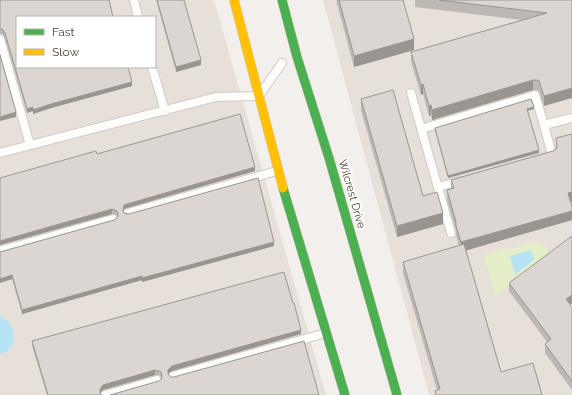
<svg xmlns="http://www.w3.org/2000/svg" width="572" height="395" font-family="Raleway,sans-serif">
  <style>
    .residential { fill: #e7e0d8; fill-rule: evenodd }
    .green { fill: #e4eec9 }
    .water { fill: #b7e4f4 }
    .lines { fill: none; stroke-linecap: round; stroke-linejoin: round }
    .lane-casing { stroke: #cfcbc7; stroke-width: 10 }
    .fast-casing { stroke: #d4cdc3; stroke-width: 10 }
    .slow-casing { stroke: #d4cdc3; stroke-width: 10 }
    .lane { stroke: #fdfdfc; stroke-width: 8 }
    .fast { stroke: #4caf50; stroke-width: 9 }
    .slow { stroke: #ffc107; stroke-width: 9 }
    .wall { fill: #bcb8b4 }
    .shaded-wall { fill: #999692 }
    .building { fill: #dbd6d1; stroke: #999692 }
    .labels { text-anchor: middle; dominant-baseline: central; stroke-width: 3.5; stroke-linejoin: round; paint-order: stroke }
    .street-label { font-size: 11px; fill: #4a3f35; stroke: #fff }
  </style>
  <rect width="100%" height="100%" fill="#f2efec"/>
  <path class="residential" d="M 0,0 L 214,0 L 326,395 L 0,395 ZM 17,17 L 155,17 L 155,67 L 17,67 Z
    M 323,0 L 572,0 L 572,395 L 429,395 Z"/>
  <path class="green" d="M 537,242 L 543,246 L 545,245 L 549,256 L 495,295 L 484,255 Z"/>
  <path class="water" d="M 531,250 L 534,260 L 515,275 L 510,256 Z
    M 0,316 C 17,321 20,351 0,354 Z"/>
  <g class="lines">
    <g class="lane-casing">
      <path id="lane" d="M 134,0 L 138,17
        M 0,39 L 30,145
        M 152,67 L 165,111
        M 411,93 L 451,233
        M 544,125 L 572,118
        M 421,129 L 535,95 L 544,125 L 552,155 L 544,157
        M 0,153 L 216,97 L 259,96 L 282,63
        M 438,187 L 460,181
        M 128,213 L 277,171
        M 0,251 L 113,219
        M 173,376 L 326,333
        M 105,395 L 157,380"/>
    </g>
    <g class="fast-casing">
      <path id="fast" d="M 282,0 L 297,57 L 329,158 L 397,395
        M 283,188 L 345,395"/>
    </g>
    <g class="slow-casing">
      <path id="slow" d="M 234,0 L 283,188"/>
    </g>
    <use href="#lane" class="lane"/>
    <use href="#fast" class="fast"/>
    <use href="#slow" class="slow"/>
  </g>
  <path class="wall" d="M 0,0 L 132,86 L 51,108 L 33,114 L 33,111 L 27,113 L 5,38 L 2,34 L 0,34 Z
    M 156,0 L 184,0 L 201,65 L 176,72 Z
    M 336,0 L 403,0 L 414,50 L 354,67 Z
    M 415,0 L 572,0 L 544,106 L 539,91 L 537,90 L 533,90 L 432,120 L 431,115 L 429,116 L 423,94 L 421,95 L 411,62 L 411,52 L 522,20 L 415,7 Z
    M 361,99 L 423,196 L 443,224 L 397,237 L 361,110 Z
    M 534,109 L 527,111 L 539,153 L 448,178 L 435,131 L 435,128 Z
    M 556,138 L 572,207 L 572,220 L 466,250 L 501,372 L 542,395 L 435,395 L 435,391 L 437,390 L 403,273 L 403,262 L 459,246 L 456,235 L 456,231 L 447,200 L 447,190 L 451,189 L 451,180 L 553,151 L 556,149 Z
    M 97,154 L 255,171 L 127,208 L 124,209 L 123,211 L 124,213 L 274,246 L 142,282 L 142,280 L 22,314 L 12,279 L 0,283 L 0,252 L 114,220 L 117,218 L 118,217 L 117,215 L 112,214 L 0,245 L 0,178 Z
    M 509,283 L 570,305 L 572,307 L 572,390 L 545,353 L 545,344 L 547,342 L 509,291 Z
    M 301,334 L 172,371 L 168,374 L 171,377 L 159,381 L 161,379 L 161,376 L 159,375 L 155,375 L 103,390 L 100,393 L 102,395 L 47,395 L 32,346 L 32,341 Z"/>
  <path class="shaded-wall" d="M 414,39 L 414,50 L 354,67 L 354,56 Z
    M 201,60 L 201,65 L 176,72 L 176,67 Z
    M 533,80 L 533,90 L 432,120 L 432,110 Z
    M 132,82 L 132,86 L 51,108 L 33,114 L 33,110 L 51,104 Z
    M 423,84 L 423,94 L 421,95 L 421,85 Z
    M 572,88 L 572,98 L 544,106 L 544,96 Z
    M 431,105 L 431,115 L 429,116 L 429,106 Z
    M 33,107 L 33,111 L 27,113 L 27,109 Z
    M 534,107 L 534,109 L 527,111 L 527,109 Z
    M 16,112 L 16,117 L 0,121 L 0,117 Z
    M 539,150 L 539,153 L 448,178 L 448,176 Z
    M 255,167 L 255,171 L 127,208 L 124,209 L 123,214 L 123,210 L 124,205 L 127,204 Z
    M 572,192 L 572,202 L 568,203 L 568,193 Z
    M 112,209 L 112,214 L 0,245 L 0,241 Z
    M 572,211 L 572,220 L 461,252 L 461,242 Z
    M 443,213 L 443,224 L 397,237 L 397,226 Z
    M 274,242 L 274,246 L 142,282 L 142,278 Z
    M 12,275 L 12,279 L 0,283 L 0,279 Z
    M 142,276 L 142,280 L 22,314 L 22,310 Z
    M 572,295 L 572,303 L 566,308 L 566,299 Z
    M 301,330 L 301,334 L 172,371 L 168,374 L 168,370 L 172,366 Z
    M 155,370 L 155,375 L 103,390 L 100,393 L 100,389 L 103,385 Z"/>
  <path class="building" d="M 0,0 L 109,0 L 113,17 L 17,17 L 17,67 L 128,67 L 132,82 L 51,104 L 33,110 L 33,107 L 27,109 L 5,33 L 2,29 L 0,29 Z
    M 157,0 L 184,0 L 201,60 L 176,67 Z
    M 339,0 L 403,0 L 414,39 L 354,56 Z
    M 439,0 L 572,0 L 572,88 L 544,96 L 539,81 L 537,80 L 533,80 L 432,110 L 431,105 L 429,106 L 423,84 L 421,85 L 411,52 L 547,13 Z
    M 0,55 L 16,112 L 0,117 Z
    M 393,90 L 423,196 L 437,192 L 443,213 L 397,226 L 361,99 Z
    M 531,99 L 534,107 L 527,109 L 539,150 L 448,176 L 435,128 Z
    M 240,114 L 255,167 L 127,204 L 124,205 L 123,210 L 124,213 L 129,214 L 258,178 L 274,242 L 142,278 L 142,276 L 22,310 L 12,275 L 0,279 L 0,252 L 114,220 L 117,218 L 118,214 L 117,211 L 112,209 L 0,241 L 0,178 L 96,151 L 97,154 Z
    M 572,134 L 572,192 L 568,193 L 572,207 L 572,211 L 461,242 L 456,226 L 456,222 L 447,190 L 454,188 L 451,180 L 553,151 L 556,149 L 557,147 L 556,138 Z
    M 572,236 L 572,295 L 566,299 L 572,307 L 572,381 L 545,344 L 551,339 L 509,283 Z
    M 464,244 L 501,372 L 533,363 L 542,395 L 436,395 L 435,391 L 440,389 L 403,262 Z
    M 284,272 L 293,303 L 294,303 L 301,330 L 172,366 L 168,370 L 168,374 L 171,377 L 174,377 L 304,341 L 319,395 L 110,395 L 159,381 L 161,379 L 162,377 L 161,372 L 159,371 L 155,370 L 103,385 L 100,389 L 100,393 L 102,395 L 48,395 L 32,341 Z"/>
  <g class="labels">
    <g class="street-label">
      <text transform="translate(352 194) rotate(74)">Wilcrest Drive</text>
    </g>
  </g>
  <rect x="16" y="16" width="140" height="52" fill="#ffffff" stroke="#b7b2ae"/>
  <rect x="24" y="29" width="20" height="6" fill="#4caf50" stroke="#b7b2ae"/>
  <text x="52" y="36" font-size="12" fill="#4a3f35">Fast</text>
  <rect x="24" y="49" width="20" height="6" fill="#ffc107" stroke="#b7b2ae"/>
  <text x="52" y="56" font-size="12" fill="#4a3f35">Slow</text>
</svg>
